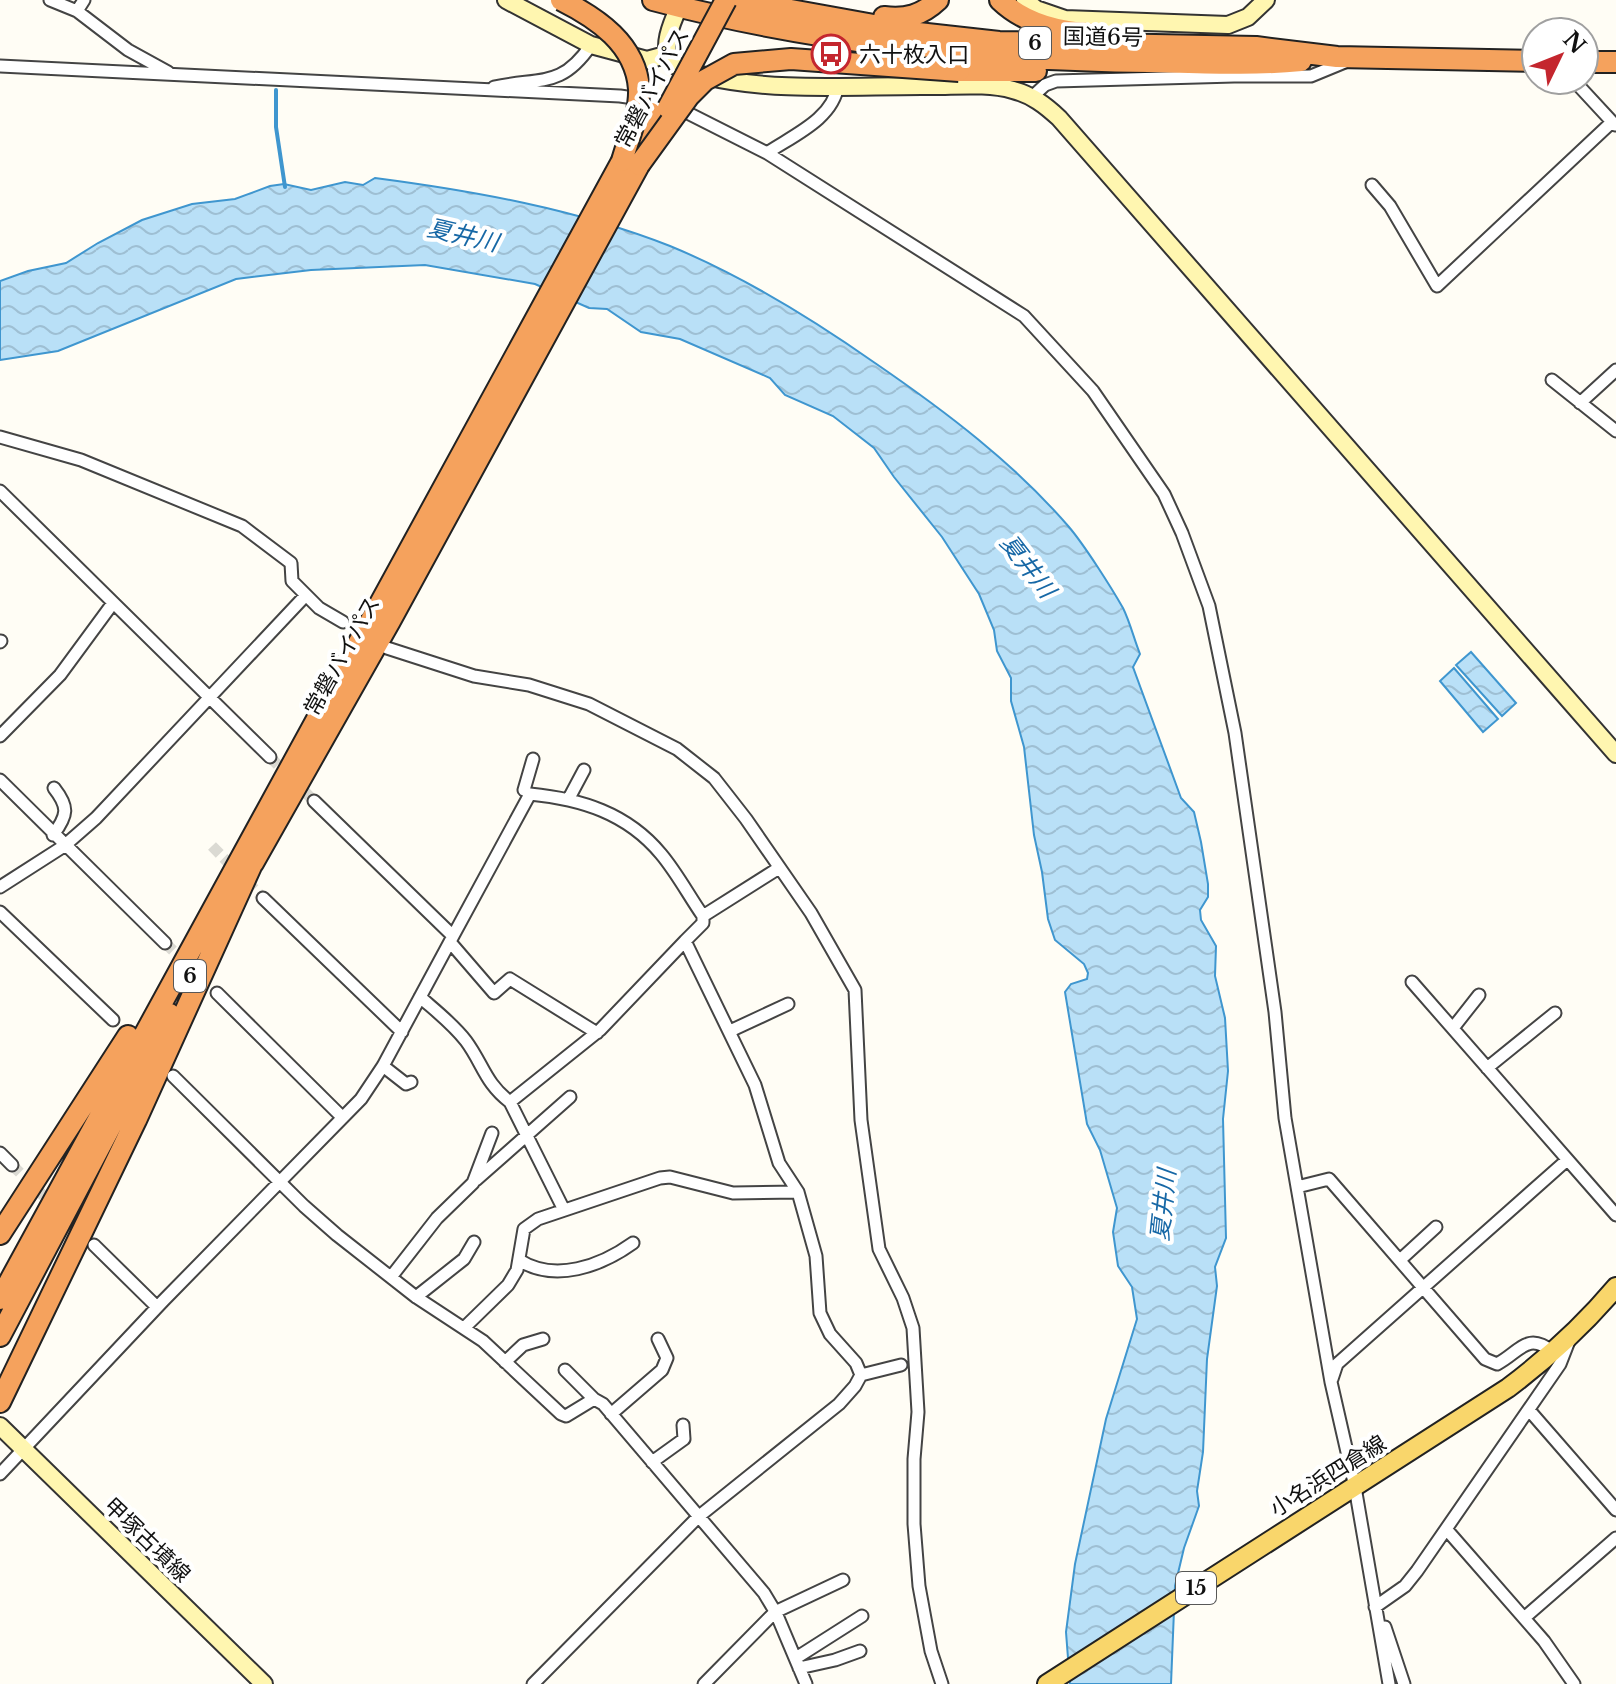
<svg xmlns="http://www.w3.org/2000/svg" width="1616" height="1684" font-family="'Libre Baskerville','Noto Sans JP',serif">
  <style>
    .water { fill: url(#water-waves); stroke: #3f96cf; stroke-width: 2 }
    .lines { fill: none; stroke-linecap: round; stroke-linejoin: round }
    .stream { stroke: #3f96cf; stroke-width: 4 }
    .street-tunnel { stroke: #dbdad3; stroke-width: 11; stroke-dasharray: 11 5.5; stroke-linecap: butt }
    .street-casing { stroke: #444; stroke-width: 15 }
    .secondary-casing { stroke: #333; stroke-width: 20 }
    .primary-casing { stroke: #222; stroke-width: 22 }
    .highway-casing { stroke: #222; stroke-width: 24 }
    .street { stroke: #fff; stroke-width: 11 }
    .secondary { stroke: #fff6b0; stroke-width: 16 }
    .primary { stroke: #f9d66b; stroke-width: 18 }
    .highway { stroke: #f5a25d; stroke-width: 20 }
    .highway-bridge-casing { stroke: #222; stroke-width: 24; stroke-linecap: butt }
    .highway-bridge { stroke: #f5a25d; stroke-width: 20 }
    .labels { text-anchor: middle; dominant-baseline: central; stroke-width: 8; stroke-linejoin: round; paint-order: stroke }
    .shield { fill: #fff; stroke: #585858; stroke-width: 2 }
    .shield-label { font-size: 20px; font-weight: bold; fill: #111 }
    .street-label { font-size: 22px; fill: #111; stroke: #fff }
    .poi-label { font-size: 22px; fill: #111; stroke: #fff; text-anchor: start }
    .water-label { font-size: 24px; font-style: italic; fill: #1768a6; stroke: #fff }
  </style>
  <defs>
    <pattern id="water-waves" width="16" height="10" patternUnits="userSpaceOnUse" patternTransform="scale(2)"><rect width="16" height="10" fill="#b9e0f7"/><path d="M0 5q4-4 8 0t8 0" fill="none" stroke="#9ebfd3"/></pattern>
  </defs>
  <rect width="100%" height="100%" fill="#fffdf5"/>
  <path class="water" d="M 375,178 C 474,191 576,209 670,246 C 743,276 811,318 875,363 C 945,411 1014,463 1069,527 C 1085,546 1111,587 1123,608 C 1130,622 1134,639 1140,654 L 1133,667 L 1181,798 L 1194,812 L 1201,842 L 1208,884 L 1208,897 L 1200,910 L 1201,920 L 1216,946 L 1215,976 L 1225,1018 L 1228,1071 L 1223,1119 L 1226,1238 L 1215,1267 L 1217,1286 L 1207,1359 L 1203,1452 L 1197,1491 L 1199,1506 L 1184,1548 L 1175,1586 L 1171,1684 L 1070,1684 L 1066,1632 L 1075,1564 L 1106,1419 L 1137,1319 L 1132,1287 L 1118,1266 L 1113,1232 L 1117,1208 L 1100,1150 L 1087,1124 L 1065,992 L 1071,984 L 1087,979 L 1088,973 L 1084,964 L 1055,940 L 1048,919 L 1042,872 L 1034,835 L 1024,747 L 1011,701 L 1011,678 L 997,651 L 994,630 L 979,594 L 942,537 L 894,477 L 874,448 L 833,416 L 785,395 L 770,378 L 680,339 L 641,332 L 607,309 L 589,308 L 535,284 L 425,265 L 311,270 L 236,279 L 58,351 L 0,360 L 0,281 L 28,271 L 66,263 L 98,243 L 142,220 L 192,204 L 235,199 L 270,186 L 284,184 L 311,190 L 345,182 L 363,185 Z
    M 1471,652 L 1516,703 L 1502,716 L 1456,665 Z
    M 1454,668 L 1498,719 L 1483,732 L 1440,681 Z"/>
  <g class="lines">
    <path class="stream" d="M 276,90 L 276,127 L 285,187"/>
    <path class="street-tunnel" d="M 270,757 L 314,801
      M 212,846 L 263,898
      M 165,943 L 187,964
      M 12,1165 L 94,1245"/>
    <g class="street-casing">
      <path id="street" d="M 50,0 L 77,11 L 128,50 L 168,72
        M 77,11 L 84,0
        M 0,66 L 620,96 L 668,103 L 767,153 L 1024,316 L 1093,391 L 1164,494 L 1182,533 L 1209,606 L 1235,733 L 1275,1012 L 1285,1118 L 1331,1382 L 1355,1487 L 1389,1684
        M 1577,80 L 1578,85 L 1615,125
        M 494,87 C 540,77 561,89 591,45
        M 1032,97 L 1045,85 L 1056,81 L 1234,76 L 1311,76 L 1345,62
        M 767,153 C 794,135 833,119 838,85
        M 1372,185 L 1390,206 L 1437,286 L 1612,122
        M 1552,380 L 1616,431
        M 1580,403 L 1616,370
        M 0,437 L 81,460 L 242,526 L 291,563 L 292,581 L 319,608 L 343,622
        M 0,491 L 270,757
        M 0,642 L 1,641
        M 387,648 L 474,676 L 529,685 L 589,704 L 677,749 L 714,778 L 746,819 L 811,913 L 855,990 L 861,1120 L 879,1249 L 903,1298 L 913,1328 L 918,1412 L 914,1459 L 914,1524 L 919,1586 L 931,1651 L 942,1684
        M 0,736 L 60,675 L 113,603
        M 0,780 L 165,943
        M 524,790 L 533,759
        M 568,800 L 584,770
        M 53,835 C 68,815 69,807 54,788
        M 0,887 L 64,846 L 96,818 L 306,595
        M 263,898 L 402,1032
        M 0,912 L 113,1020
        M 703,916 L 779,868
        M 453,936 L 530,794 C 581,799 627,813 661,854 C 677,873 689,896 703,916 L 703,923 L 685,941 L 755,1085 L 779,1163 L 798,1192 L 816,1256 L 820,1313 L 830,1334 L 856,1363 L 861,1375 L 855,1386 L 839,1404 L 698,1517 L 533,1684
        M 450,942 L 494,993 L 510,979 L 597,1033
        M 1412,982 L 1616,1215
        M 217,993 L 342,1117
        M 420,997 C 436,1011 453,1024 466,1041 C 483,1064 485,1083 510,1102 L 600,1030 L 685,941
        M 1453,1028 L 1479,995
        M 730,1031 L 788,1004
        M 383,1066 L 406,1084 L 411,1082
        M 1487,1068 L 1555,1013
        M 173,1076 L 304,1206 L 337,1235 L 416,1297 L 483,1341 L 561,1414 L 566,1416 L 594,1399 L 603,1404 L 764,1593 L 776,1613 L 806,1684
        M 510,1102 L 564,1210
        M 0,1153 L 12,1165
        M 476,1180 L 570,1097
        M 1297,1187 L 1329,1179 L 1485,1359 L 1497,1364 C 1520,1352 1527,1331 1553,1352
        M 94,1245 L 157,1307
        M 519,1260 C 555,1283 601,1266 633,1243
        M 1400,1260 L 1436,1227
        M 391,1277 L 437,1218 L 473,1183 L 492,1133
        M 416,1297 L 464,1259 L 474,1242
        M 465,1327 L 508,1285 L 517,1270 L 524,1229 L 538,1219 L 660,1178 L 670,1177 L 733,1193 L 798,1192
        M 505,1362 L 523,1345 L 543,1339
        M 565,1370 L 594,1399
        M 861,1375 L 901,1365
        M 1332,1379 L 1337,1364 L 1567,1160
        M 1529,1410 L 1616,1510
        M 611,1414 L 662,1370 L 667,1358 L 658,1339
        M 652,1462 L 684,1439 L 683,1425
        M 0,1474 L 163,1301 L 361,1099 L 383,1066 L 453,936 L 314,801
        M 1447,1530 L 1544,1641 L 1574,1684
        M 1375,1607 L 1405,1586 L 1417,1571 L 1560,1364 L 1569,1341
        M 1524,1618 L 1616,1538
        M 1385,1627 L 1404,1684
        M 796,1658 L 862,1616
        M 799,1668 L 835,1660 L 860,1651
        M 704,1684 L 775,1612 L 843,1580"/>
    </g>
    <g class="secondary-casing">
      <path id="secondary" d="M 506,0 L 591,45 L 647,60 L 669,54
        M 682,0 C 675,16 658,48 673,63 C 681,72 695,74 706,76 C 774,93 863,85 933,86 C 958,86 988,83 1013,90 C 1032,95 1045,105 1059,118 L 1616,754
        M 1025,0 L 1036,9 L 1065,19 L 1228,25 L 1248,17 L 1266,0
        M 0,1426 L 264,1684"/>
    </g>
    <g class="primary-casing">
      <path id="primary" d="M 1047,1684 L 1508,1388 C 1548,1358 1584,1325 1616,1287"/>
    </g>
    <g class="highway-casing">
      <path id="highway" d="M 653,0 C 815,43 981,60 1149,62 C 1200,63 1250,66 1301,61
        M 735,0 L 918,33 L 999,42 L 1256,47 L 1337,57 L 1536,61
        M 1000,0 C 1024,23 1055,31 1088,33
        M 884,17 C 906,20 922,15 938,0
        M 1584,62 L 1616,62
        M 959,71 L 1036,71
        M 253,863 L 390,621 L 639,165
        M 0,1234 L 128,1036
        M 0,1299 L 622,161 L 651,113
        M 0,1336 L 170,1014
        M 0,1402 L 136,1120 L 252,864"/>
    </g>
    <use href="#street" class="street"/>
    <use href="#secondary" class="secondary"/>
    <use href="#primary" class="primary"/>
    <use href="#highway" class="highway"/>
    <g class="highway-bridge-casing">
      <path id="highway-bridge" d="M 561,0 C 597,18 636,44 639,89 C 640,113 628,139 622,161
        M 668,108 L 726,0
        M 639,165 L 689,96 L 705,80 L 734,64 L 791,59 L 959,71"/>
    </g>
    <use href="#highway-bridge" class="highway-bridge"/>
  </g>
  <defs>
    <g id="bus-ring" transform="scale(2)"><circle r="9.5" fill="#fff" stroke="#c4262e" stroke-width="1.5"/><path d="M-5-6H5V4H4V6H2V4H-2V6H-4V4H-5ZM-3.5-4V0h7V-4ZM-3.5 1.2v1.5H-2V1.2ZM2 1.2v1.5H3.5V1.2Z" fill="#c4262e"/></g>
  </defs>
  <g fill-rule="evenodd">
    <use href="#bus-ring" x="831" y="54"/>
  </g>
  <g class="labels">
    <g class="shield">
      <rect x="1019" y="27" width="32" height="32" rx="6"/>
      <rect x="174" y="960" width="32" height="32" rx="6"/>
      <rect x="1176" y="1572" width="40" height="32" rx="6"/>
    </g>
    <g class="shield-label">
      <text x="1035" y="43">6</text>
      <text x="190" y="976">6</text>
      <text x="1196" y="1588">15</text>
    </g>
    <g class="street-label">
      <text transform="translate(1103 37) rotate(1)">国道6号</text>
      <text transform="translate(652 88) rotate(-62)">常磐バイパス</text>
      <text transform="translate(342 656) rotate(-61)">常磐バイパス</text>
      <text transform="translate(1328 1476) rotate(-32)">小名浜四倉線</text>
      <text transform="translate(147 1540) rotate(44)">甲塚古墳線</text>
    </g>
    <g class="poi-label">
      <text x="859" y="54">六十枚入口</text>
    </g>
    <g class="water-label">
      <text transform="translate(463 235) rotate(13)">夏井川</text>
      <text transform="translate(1028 566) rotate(52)">夏井川</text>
      <text transform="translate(1163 1205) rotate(-84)">夏井川</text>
    </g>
  </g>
  <g transform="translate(1560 56) rotate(47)"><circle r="38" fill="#ffffff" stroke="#a0a0a0" stroke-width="2"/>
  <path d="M0-6L14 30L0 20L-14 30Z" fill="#c4262e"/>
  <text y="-12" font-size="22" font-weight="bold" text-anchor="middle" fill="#111111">N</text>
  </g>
</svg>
